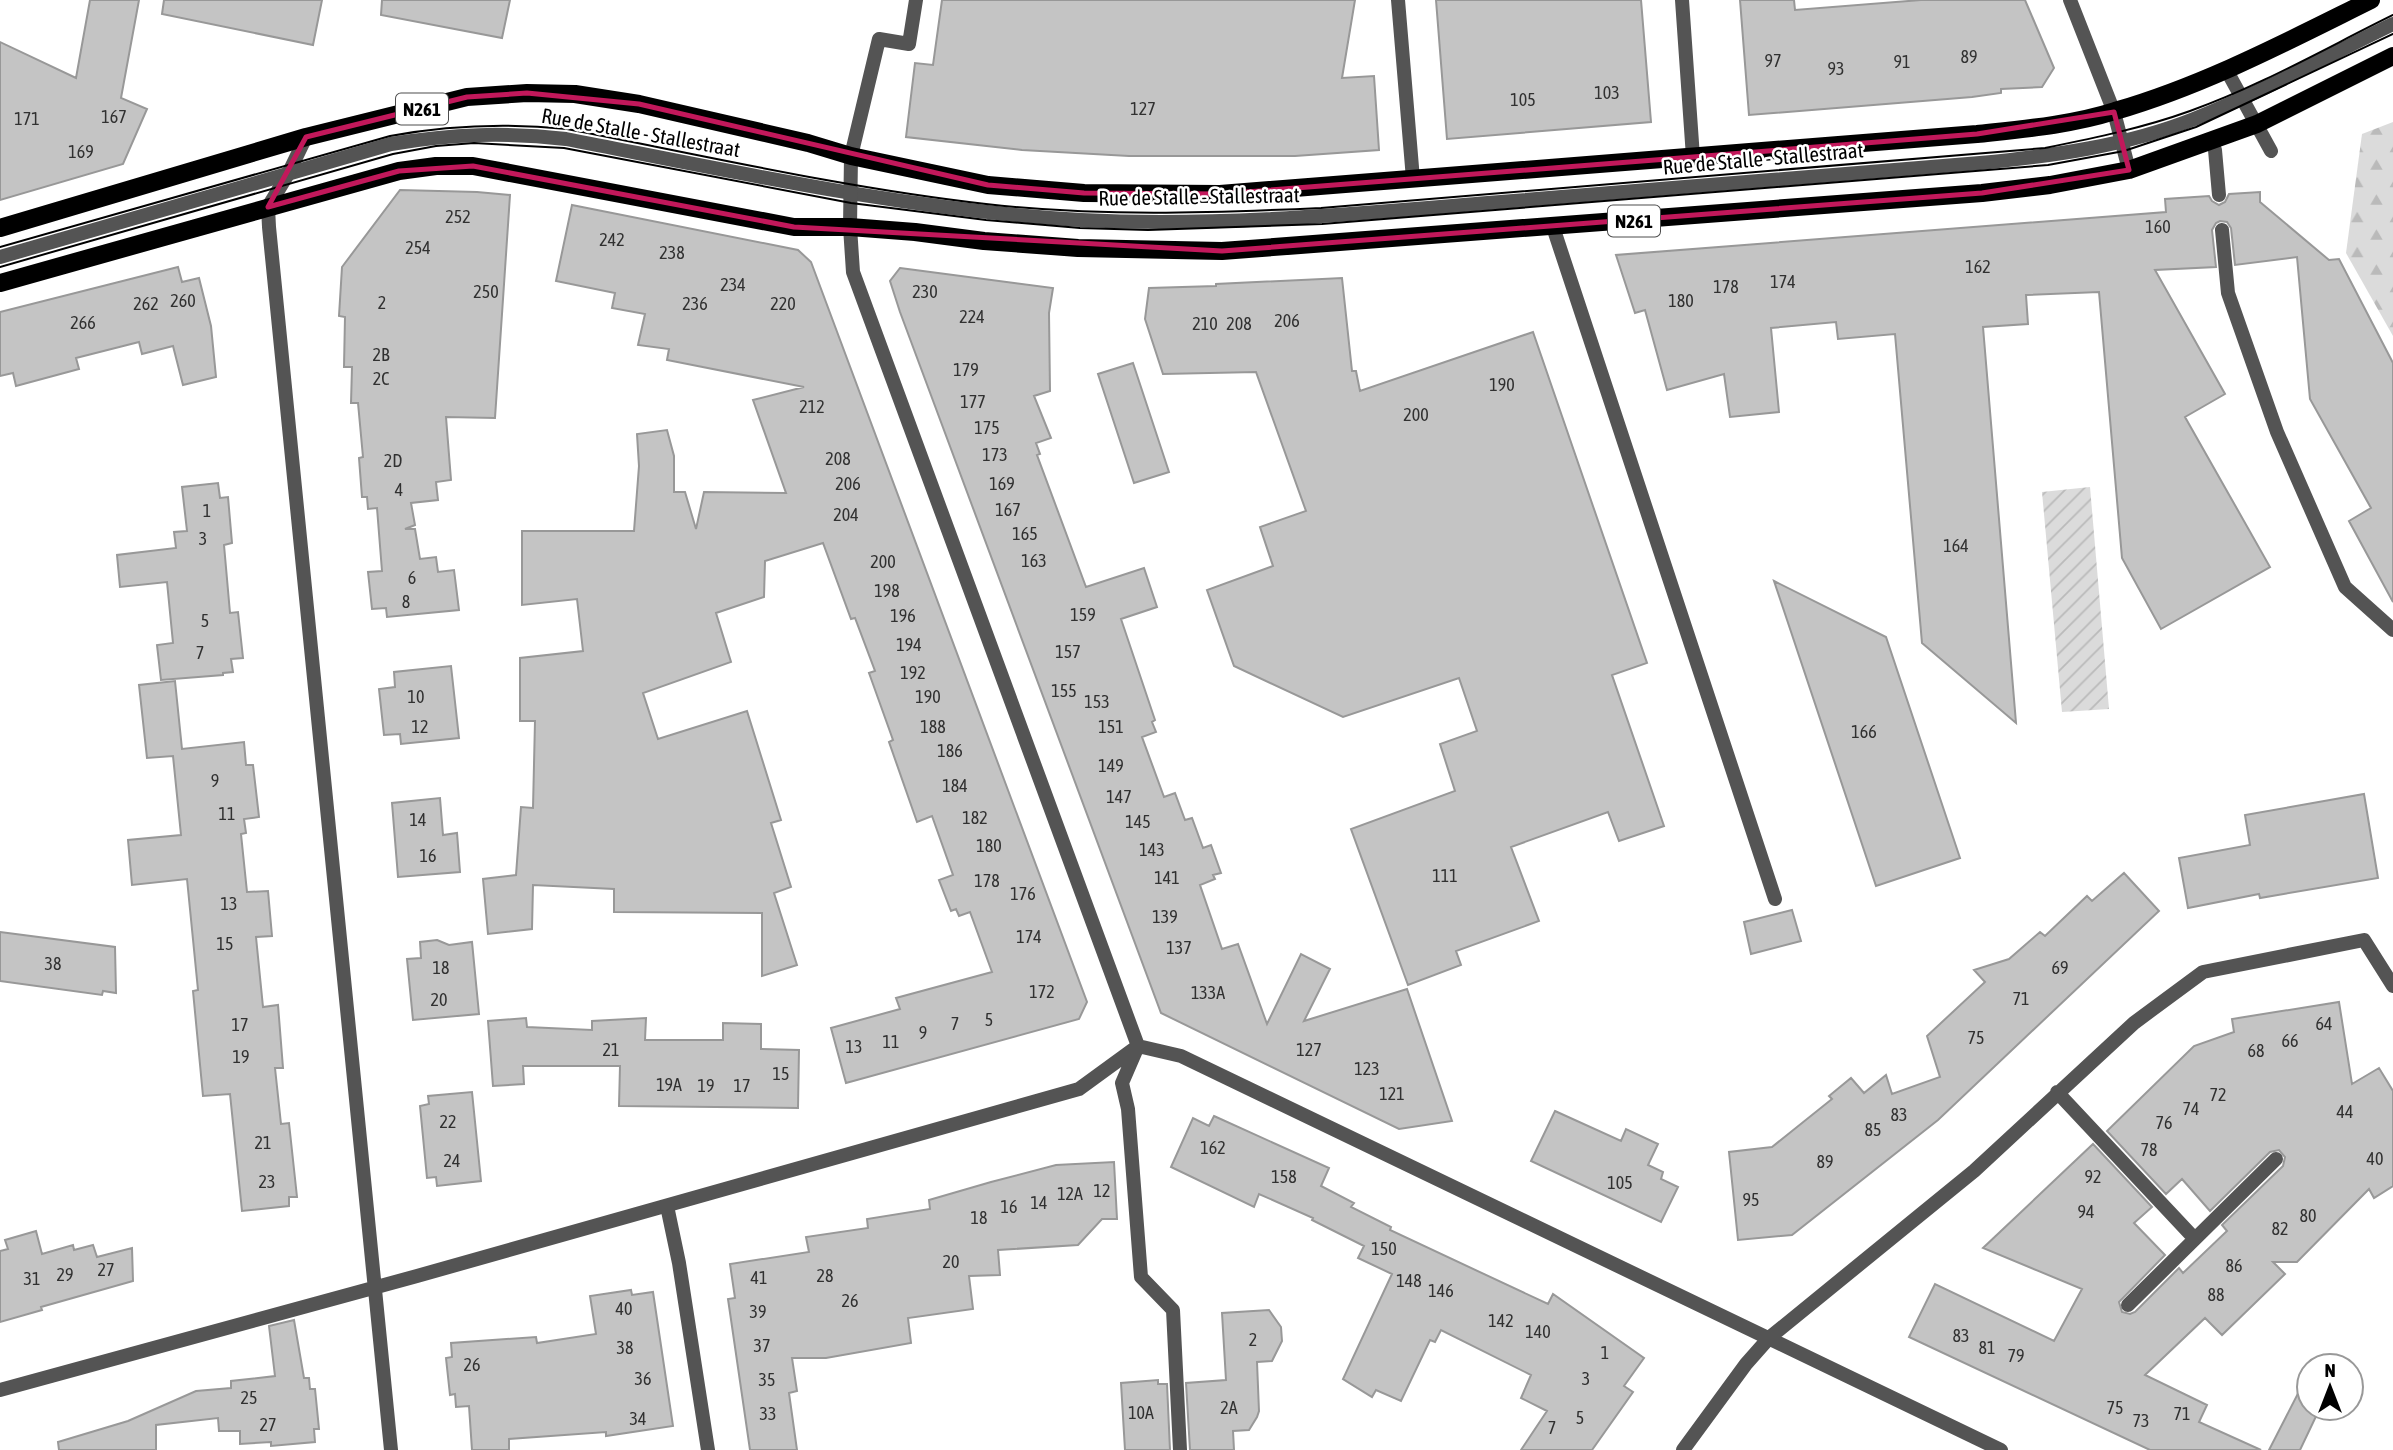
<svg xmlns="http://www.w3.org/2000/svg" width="2393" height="1450" font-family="'Asap Condensed',sans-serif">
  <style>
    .forest { fill: url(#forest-firs) }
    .garden { fill: url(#garden-furrows) }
    .building { fill: #c4c4c4; stroke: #989898; stroke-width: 2 }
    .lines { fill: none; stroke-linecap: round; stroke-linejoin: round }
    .lane { stroke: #545454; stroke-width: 14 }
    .street { stroke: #545454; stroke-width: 14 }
    .primary { stroke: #000; stroke-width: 18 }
    .tram { stroke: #000; stroke-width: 2 }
    .marked { fill: none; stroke: #c2185b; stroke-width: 5; stroke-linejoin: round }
    .labels { text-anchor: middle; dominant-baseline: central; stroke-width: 5; stroke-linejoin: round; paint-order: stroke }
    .number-label { font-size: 18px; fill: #313131 }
    .shield { fill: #fff; stroke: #4c4c4c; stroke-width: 2 }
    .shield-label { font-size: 19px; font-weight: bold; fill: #000 }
    .street-label { font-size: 21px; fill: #000; stroke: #fff }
  </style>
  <defs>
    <pattern id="forest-firs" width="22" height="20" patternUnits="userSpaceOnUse" patternTransform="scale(1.75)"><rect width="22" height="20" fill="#dbdbdb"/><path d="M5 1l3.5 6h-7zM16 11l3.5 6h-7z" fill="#bababa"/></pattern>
    <pattern id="garden-furrows" width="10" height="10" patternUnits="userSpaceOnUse" patternTransform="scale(1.75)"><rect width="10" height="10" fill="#dbdbdb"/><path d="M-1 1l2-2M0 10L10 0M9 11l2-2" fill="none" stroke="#bababa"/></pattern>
  </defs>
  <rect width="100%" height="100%" fill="#fff"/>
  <path class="forest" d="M 2393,122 L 2393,336 L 2346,253 L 2362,134 Z"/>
  <path class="garden" d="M 2090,487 L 2109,709 L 2062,712 L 2042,492 Z"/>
  <path class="building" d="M 90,0 L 139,0 L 121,98 L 147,109 L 123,164 L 0,200 L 0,42 L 76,78 Z
    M 164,0 L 322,0 L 313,45 L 162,14 Z
    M 382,0 L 510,0 L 502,38 L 381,15 Z
    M 942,0 L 1355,0 L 1342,78 L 1374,76 L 1379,150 L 1295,156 L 1129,156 L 1022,150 L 906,137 L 915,63 L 933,65 Z
    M 1436,0 L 1641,0 L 1651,122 L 1447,139 Z
    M 1740,0 L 1794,0 L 1795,10 L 1921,0 L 2025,0 L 2054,68 L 2042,87 L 2001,89 L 2001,93 L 1972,97 L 1749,115 Z
    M 400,190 L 477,192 L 510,195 L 495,418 L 446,417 L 451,480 L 436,482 L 438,500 L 411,503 L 415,525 L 405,529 L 415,529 L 420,559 L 436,557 L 438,572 L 454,570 L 459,610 L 387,617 L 386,608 L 372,609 L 368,572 L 382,571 L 377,508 L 368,509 L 367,497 L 362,497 L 359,458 L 363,457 L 358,403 L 351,403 L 352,367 L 344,367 L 345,317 L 339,316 L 342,267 Z
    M 2260,192 L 2260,202 L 2329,260 L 2339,259 L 2393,363 L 2393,602 L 2349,521 L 2371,508 L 2310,399 L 2297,257 L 2235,265 L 2231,228 L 2227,222 L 2220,221 L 2216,223 L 2212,230 L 2216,267 L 2155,270 L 2225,394 L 2185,417 L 2270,567 L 2161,629 L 2122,558 L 2099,292 L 2026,295 L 2028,324 L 1983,327 L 2016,723 L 1922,643 L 1895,334 L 1838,339 L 1836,322 L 1771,328 L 1779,412 L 1730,417 L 1724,374 L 1667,390 L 1645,310 L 1635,313 L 1616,255 L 2166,212 L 2165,199 L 2209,196 L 2212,201 L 2219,205 L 2225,202 L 2229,194 Z
    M 572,205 L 798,250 L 811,262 L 1087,1002 L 1079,1019 L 846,1083 L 831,1028 L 900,1009 L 896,998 L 992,972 L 970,912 L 959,916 L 956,909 L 951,911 L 939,880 L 953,875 L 932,816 L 917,822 L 889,742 L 893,740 L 869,673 L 875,671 L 855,618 L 851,619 L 823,543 L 765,561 L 764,597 L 716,613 L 731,662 L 643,693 L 658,739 L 747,711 L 781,820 L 771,823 L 791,887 L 774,893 L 797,965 L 762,976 L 762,913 L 614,912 L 614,889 L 533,885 L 532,929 L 488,934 L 483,879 L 516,875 L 521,807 L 533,808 L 535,721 L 520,721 L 520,658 L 583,651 L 577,599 L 522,605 L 522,531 L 634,531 L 639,466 L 637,434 L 667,430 L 674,456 L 674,492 L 685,492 L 696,529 L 704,492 L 786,493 L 753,400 L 804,387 L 667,360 L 669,349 L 638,345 L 645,314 L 612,308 L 615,293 L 556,281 Z
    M 178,267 L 182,282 L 199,278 L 211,326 L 216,377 L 183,385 L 173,346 L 142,354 L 139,342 L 76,358 L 79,369 L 16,386 L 13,373 L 0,376 L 0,312 Z
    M 900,268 L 1053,288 L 1049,313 L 1050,391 L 1034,396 L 1051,438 L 1036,443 L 1040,454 L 1037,455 L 1086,587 L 1144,568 L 1157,607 L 1121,619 L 1155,720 L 1152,722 L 1156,732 L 1142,737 L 1164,797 L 1175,793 L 1185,820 L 1192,818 L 1203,848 L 1211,845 L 1221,873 L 1213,875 L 1215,879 L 1200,885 L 1222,949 L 1238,944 L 1267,1024 L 1301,954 L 1330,969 L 1304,1021 L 1407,989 L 1452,1121 L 1399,1129 L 1161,1013 L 900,312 L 890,281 Z
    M 1342,278 L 1352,371 L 1356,371 L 1360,391 L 1533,332 L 1647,663 L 1612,675 L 1664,826 L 1619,841 L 1608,812 L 1511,847 L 1539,921 L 1456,951 L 1461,965 L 1408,985 L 1351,829 L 1455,791 L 1440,744 L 1477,731 L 1459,678 L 1343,717 L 1234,666 L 1207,590 L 1273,566 L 1260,527 L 1306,511 L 1256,372 L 1163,374 L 1145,319 L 1149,288 L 1216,286 L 1216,284 Z
    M 1133,363 L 1169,472 L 1134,483 L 1098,374 Z
    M 218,483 L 220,498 L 228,497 L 232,543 L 224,545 L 230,613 L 238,612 L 243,658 L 231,659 L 233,672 L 223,673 L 223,675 L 161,680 L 157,645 L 173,643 L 167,582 L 120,587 L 117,555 L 176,548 L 174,532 L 187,531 L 182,487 Z
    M 1774,581 L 1886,637 L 1960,858 L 1876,886 Z
    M 451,666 L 459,738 L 401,744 L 400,734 L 384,735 L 379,689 L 395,687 L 394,672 Z
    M 175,681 L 182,749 L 244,742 L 246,765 L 253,765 L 259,817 L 244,819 L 246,833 L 241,834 L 247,892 L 268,891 L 272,936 L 256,937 L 263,1007 L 278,1005 L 283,1068 L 275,1068 L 281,1124 L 289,1123 L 297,1197 L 289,1197 L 289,1206 L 242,1211 L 230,1094 L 203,1096 L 193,991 L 198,990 L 187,879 L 132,885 L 128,840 L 181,835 L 173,756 L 147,758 L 139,685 Z
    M 2364,794 L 2378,878 L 2260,898 L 2259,894 L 2188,908 L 2179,858 L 2250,845 L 2245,815 Z
    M 440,798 L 443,835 L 457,833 L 460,872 L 398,877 L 392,803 Z
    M 2124,873 L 2159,911 L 1938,1120 L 1792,1235 L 1738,1240 L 1729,1152 L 1772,1147 L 1832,1099 L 1829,1096 L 1851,1078 L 1864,1093 L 1886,1075 L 1892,1094 L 1940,1077 L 1927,1036 L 1985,982 L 1974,970 L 2009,959 L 2040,932 L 2045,936 L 2087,896 L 2092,901 Z
    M 1792,910 L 1801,941 L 1751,954 L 1744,922 Z
    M 0,932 L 115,947 L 116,993 L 103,991 L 102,995 L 0,981 Z
    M 437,940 L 449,945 L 472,942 L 479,1014 L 413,1020 L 407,959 L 421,958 L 420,942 Z
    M 2339,1002 L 2352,1084 L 2379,1068 L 2393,1091 L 2393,1186 L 2374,1198 L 2369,1189 L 2297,1262 L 2273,1262 L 2285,1274 L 2222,1335 L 2205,1318 L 2145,1375 L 2207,1405 L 2199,1422 L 2261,1450 L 2150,1450 L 1909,1337 L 1935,1284 L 2054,1341 L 2082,1289 L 1983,1248 L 2093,1144 L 2152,1207 L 2134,1223 L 2165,1255 L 2119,1302 L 2122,1312 L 2130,1314 L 2135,1312 L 2179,1268 L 2183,1273 L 2227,1231 L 2222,1225 L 2283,1166 L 2285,1157 L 2279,1150 L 2270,1152 L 2210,1211 L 2182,1179 L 2166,1194 L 2107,1131 L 2194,1046 L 2234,1032 L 2232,1019 Z
    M 526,1018 L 527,1027 L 592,1030 L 592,1021 L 646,1018 L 645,1040 L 723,1040 L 723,1023 L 761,1024 L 761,1049 L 799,1050 L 798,1108 L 619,1106 L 620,1066 L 523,1066 L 524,1084 L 493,1086 L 488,1021 Z
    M 472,1092 L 481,1181 L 437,1186 L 436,1177 L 427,1178 L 420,1106 L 429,1104 L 428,1096 Z
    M 1555,1111 L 1621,1141 L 1626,1129 L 1658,1144 L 1648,1165 L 1663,1172 L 1661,1179 L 1678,1187 L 1661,1222 L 1531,1161 Z
    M 1214,1116 L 1329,1168 L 1321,1186 L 1354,1203 L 1351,1207 L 1391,1227 L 1390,1230 L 1548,1304 L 1553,1294 L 1644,1358 L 1624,1386 L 1633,1392 L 1592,1450 L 1521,1450 L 1547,1411 L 1521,1398 L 1531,1375 L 1441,1330 L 1435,1342 L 1430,1340 L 1401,1401 L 1376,1390 L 1372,1397 L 1343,1379 L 1392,1274 L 1358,1258 L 1364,1246 L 1312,1220 L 1313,1218 L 1259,1194 L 1254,1207 L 1171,1167 L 1193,1118 L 1209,1126 Z
    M 1114,1162 L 1117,1219 L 1102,1219 L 1078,1245 L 998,1250 L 1000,1275 L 969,1276 L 973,1309 L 908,1318 L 911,1343 L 826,1358 L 792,1358 L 797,1391 L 789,1393 L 797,1450 L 750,1450 L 728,1299 L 735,1298 L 730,1264 L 809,1252 L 806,1237 L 868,1228 L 867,1219 L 930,1209 L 929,1200 L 991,1182 L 1056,1165 Z
    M 36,1231 L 42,1254 L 73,1245 L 74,1250 L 93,1245 L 97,1257 L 132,1248 L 133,1281 L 41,1307 L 42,1310 L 0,1322 L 0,1251 L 8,1249 L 5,1240 Z
    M 631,1290 L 632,1295 L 653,1292 L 673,1426 L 606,1436 L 606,1432 L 509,1439 L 509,1450 L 472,1450 L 469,1406 L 456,1407 L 455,1394 L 450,1395 L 446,1358 L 452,1357 L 451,1343 L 536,1337 L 537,1343 L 596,1334 L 590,1296 Z
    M 1269,1310 L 1281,1327 L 1282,1341 L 1272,1361 L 1257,1362 L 1259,1411 L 1257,1417 L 1249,1430 L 1233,1431 L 1234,1450 L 1190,1450 L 1186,1383 L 1226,1380 L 1222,1313 Z
    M 294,1320 L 304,1378 L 309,1378 L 310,1389 L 315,1389 L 319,1429 L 314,1429 L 315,1442 L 271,1446 L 271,1442 L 240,1444 L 240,1431 L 219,1431 L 218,1418 L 156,1425 L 156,1450 L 59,1450 L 58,1442 L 128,1421 L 196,1391 L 231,1388 L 231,1381 L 275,1376 L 269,1326 Z
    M 2309,1372 L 2309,1408 L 2320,1408 L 2300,1450 L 2269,1450 Z
    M 1158,1380 L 1158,1384 L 1167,1384 L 1170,1450 L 1125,1450 L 1121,1383 Z"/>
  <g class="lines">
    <path class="lane" d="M 1398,0 L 1413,179
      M 1682,0 L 1693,157
      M 2227,71 L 2271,151
      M 2211,140 L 2215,150 L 2219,195
      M 851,156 L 879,39 L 909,44 L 916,0
      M 1553,227 L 1775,899
      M 2222,230 L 2228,293 L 2277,432 L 2345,587 L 2393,630
      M 0,257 L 391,144 C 452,134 505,132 566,139 C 736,172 907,210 1081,220 C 1217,227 1353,214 1488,203 C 1652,189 1816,176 1980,163 C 2052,156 2126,146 2194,119 C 2262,92 2327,56 2393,24"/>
    <path class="street" d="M 2070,0 L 2114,112 L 2129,170
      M 306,137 L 288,174 L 268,207 L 269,227 L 391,1450
      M 851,156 L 850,227 L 853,272 L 1138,1046 L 1122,1083 L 1128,1109 L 1141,1277 L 1173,1310 L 1180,1450
      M 2057,1092 L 2194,1238
      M 667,1206 L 679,1263 L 708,1450
      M 2128,1305 L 2276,1159
      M 0,1390 L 417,1276 L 1079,1089 L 1138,1046 L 1181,1056 L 2001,1450
      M 1683,1450 L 1746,1364 L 1769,1338 L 1974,1171 L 2134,1023 L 2203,972 L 2364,940 L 2393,986"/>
    <path class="primary" d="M 0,228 L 306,137 L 467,97 L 527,93 L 575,94 L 639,104 L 808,143 L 851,156 L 988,185 L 1084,193 L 1220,194 L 1977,134 C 2023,129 2071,125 2115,111 C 2205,85 2288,41 2371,0
      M 0,283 L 399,171 L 436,166 L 473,166 L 794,227 L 850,227 L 915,232 L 984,241 L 1078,248 L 1222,251 L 1982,193 L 2050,185 L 2129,170 L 2257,124 L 2393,56"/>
    <path class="tram" d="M 0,247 L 390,136 C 450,125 507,123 567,129 C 706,156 845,188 986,204 C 1098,217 1210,213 1321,208 L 2045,148 C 2094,138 2143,128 2190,111 C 2260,86 2326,48 2393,15
      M 0,267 L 393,154 L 436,146 L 474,143 L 564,148 L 851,203 L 986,220 L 1080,228 L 1148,230 L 1322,224 L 2048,165 L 2124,151 L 2196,127 L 2393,34"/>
  </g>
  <path class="marked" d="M 527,93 L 639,104 L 988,185 L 1084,193 L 1220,194 L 1693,157 L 1977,134 L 2114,112 L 2129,170 L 1982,193 L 1222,251 L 794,227 L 473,166 L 399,171 L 268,207 L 306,137 L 467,97 Z"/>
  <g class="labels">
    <g class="number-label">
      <text x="1969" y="56">89</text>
      <text x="1773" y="60">97</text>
      <text x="1902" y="61">91</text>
      <text x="1836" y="68">93</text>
      <text x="1607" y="92">103</text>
      <text x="1523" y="99">105</text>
      <text x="1143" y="108">127</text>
      <text x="114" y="116">167</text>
      <text x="27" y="118">171</text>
      <text x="81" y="151">169</text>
      <text x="458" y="216">252</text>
      <text x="2158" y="226">160</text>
      <text x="612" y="239">242</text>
      <text x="418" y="247">254</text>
      <text x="672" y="252">238</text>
      <text x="1978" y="266">162</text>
      <text x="1783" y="281">174</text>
      <text x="733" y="284">234</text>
      <text x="1726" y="286">178</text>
      <text x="486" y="291">250</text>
      <text x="925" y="291">230</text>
      <text x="183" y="300">260</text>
      <text x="1681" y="300">180</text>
      <text x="382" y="302">2</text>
      <text x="146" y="303">262</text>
      <text x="695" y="303">236</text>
      <text x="783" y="303">220</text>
      <text x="972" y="316">224</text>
      <text x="1287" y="320">206</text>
      <text x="83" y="322">266</text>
      <text x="1205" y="323">210</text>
      <text x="1239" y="323">208</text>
      <text x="381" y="354">2B</text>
      <text x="966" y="369">179</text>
      <text x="381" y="378">2C</text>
      <text x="1502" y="384">190</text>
      <text x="973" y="401">177</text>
      <text x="812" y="406">212</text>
      <text x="1416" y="414">200</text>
      <text x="987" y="427">175</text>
      <text x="995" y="454">173</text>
      <text x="838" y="458">208</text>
      <text x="393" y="460">2D</text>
      <text x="848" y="483">206</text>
      <text x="1002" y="483">169</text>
      <text x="399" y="489">4</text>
      <text x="1008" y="509">167</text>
      <text x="207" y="510">1</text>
      <text x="846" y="514">204</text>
      <text x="1025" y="533">165</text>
      <text x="203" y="538">3</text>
      <text x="1956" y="545">164</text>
      <text x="1034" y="560">163</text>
      <text x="883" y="561">200</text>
      <text x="412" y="577">6</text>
      <text x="887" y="590">198</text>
      <text x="406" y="601">8</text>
      <text x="1083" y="614">159</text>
      <text x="903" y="615">196</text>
      <text x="205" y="620">5</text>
      <text x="909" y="644">194</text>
      <text x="1068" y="651">157</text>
      <text x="200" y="652">7</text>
      <text x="913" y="672">192</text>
      <text x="1064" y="690">155</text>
      <text x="416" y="696">10</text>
      <text x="928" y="696">190</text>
      <text x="1097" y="701">153</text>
      <text x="420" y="726">12</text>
      <text x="933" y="726">188</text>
      <text x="1111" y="726">151</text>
      <text x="1864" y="731">166</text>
      <text x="950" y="750">186</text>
      <text x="1111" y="765">149</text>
      <text x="215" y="780">9</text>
      <text x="955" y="785">184</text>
      <text x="1119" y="796">147</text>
      <text x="227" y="813">11</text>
      <text x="975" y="817">182</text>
      <text x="418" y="819">14</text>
      <text x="1138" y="821">145</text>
      <text x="989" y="845">180</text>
      <text x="1152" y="849">143</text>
      <text x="428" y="855">16</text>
      <text x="1445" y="875">111</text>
      <text x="1167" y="877">141</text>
      <text x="987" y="880">178</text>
      <text x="1023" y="893">176</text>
      <text x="229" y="903">13</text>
      <text x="1165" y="916">139</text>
      <text x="1029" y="936">174</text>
      <text x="225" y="943">15</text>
      <text x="1179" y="947">137</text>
      <text x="53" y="963">38</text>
      <text x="441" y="967">18</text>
      <text x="2060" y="967">69</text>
      <text x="1042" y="991">172</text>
      <text x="1208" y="992">133A</text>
      <text x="2021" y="998">71</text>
      <text x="439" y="999">20</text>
      <text x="989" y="1019">5</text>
      <text x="955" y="1023">7</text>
      <text x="2324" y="1023">64</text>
      <text x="240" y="1024">17</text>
      <text x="923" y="1032">9</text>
      <text x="1976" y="1037">75</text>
      <text x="2290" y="1040">66</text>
      <text x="891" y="1041">11</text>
      <text x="854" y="1046">13</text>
      <text x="611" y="1049">21</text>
      <text x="1309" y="1049">127</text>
      <text x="2256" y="1050">68</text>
      <text x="241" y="1056">19</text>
      <text x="1367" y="1068">123</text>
      <text x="781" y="1073">15</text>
      <text x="669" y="1084">19A</text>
      <text x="706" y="1085">19</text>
      <text x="742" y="1085">17</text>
      <text x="1392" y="1093">121</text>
      <text x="2218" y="1094">72</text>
      <text x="2191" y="1108">74</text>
      <text x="2345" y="1111">44</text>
      <text x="1899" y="1114">83</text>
      <text x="448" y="1121">22</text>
      <text x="2164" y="1122">76</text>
      <text x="1873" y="1129">85</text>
      <text x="263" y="1142">21</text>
      <text x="1213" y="1147">162</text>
      <text x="2149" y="1149">78</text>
      <text x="2375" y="1158">40</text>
      <text x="452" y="1160">24</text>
      <text x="1825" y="1161">89</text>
      <text x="1284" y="1176">158</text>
      <text x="2093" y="1176">92</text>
      <text x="267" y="1181">23</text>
      <text x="1620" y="1182">105</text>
      <text x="1102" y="1190">12</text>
      <text x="1070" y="1193">12A</text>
      <text x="1751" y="1199">95</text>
      <text x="1039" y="1202">14</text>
      <text x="1009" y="1206">16</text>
      <text x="2086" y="1211">94</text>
      <text x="2308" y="1215">80</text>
      <text x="979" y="1217">18</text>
      <text x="2280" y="1228">82</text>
      <text x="1384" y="1248">150</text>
      <text x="951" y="1261">20</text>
      <text x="2234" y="1265">86</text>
      <text x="106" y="1269">27</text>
      <text x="65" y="1274">29</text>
      <text x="825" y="1275">28</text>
      <text x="759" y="1277">41</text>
      <text x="32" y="1278">31</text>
      <text x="1409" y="1280">148</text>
      <text x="1441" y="1290">146</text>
      <text x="2216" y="1294">88</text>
      <text x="850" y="1300">26</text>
      <text x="624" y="1308">40</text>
      <text x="758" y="1311">39</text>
      <text x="1501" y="1320">142</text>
      <text x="1538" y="1331">140</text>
      <text x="1961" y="1335">83</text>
      <text x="1253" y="1339">2</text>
      <text x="762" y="1345">37</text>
      <text x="625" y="1347">38</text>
      <text x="1987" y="1347">81</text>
      <text x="1605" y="1352">1</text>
      <text x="2016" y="1355">79</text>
      <text x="472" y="1364">26</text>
      <text x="643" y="1378">36</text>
      <text x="1586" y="1378">3</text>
      <text x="767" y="1379">35</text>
      <text x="249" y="1397">25</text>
      <text x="1229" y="1407">2A</text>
      <text x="2115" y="1407">75</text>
      <text x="1141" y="1412">10A</text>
      <text x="768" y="1413">33</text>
      <text x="2182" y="1413">71</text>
      <text x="1580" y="1417">5</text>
      <text x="638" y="1418">34</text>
      <text x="2141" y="1420">73</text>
      <text x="268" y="1424">27</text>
      <text x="1552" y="1427">7</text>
    </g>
    <g class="shield">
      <rect x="396" y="93.5" width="52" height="31" rx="5"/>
      <rect x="1608" y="205.5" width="52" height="31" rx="5"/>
    </g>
    <g class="shield-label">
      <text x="422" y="109">N261</text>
      <text x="1634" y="221">N261</text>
    </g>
    <g class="street-label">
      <text transform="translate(641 132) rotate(10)">Rue de Stalle - Stallestraat</text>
      <text transform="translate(1763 158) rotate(-5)">Rue de Stalle - Stallestraat</text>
      <text transform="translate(1199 196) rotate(-1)">Rue de Stalle - Stallestraat</text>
    </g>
  </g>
  <g transform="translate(2330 1387)"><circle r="33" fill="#ffffff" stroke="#999999" stroke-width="2"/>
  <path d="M0-5L12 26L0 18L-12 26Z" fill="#000000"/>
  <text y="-10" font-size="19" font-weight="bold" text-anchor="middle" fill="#000000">N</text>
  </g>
</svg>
